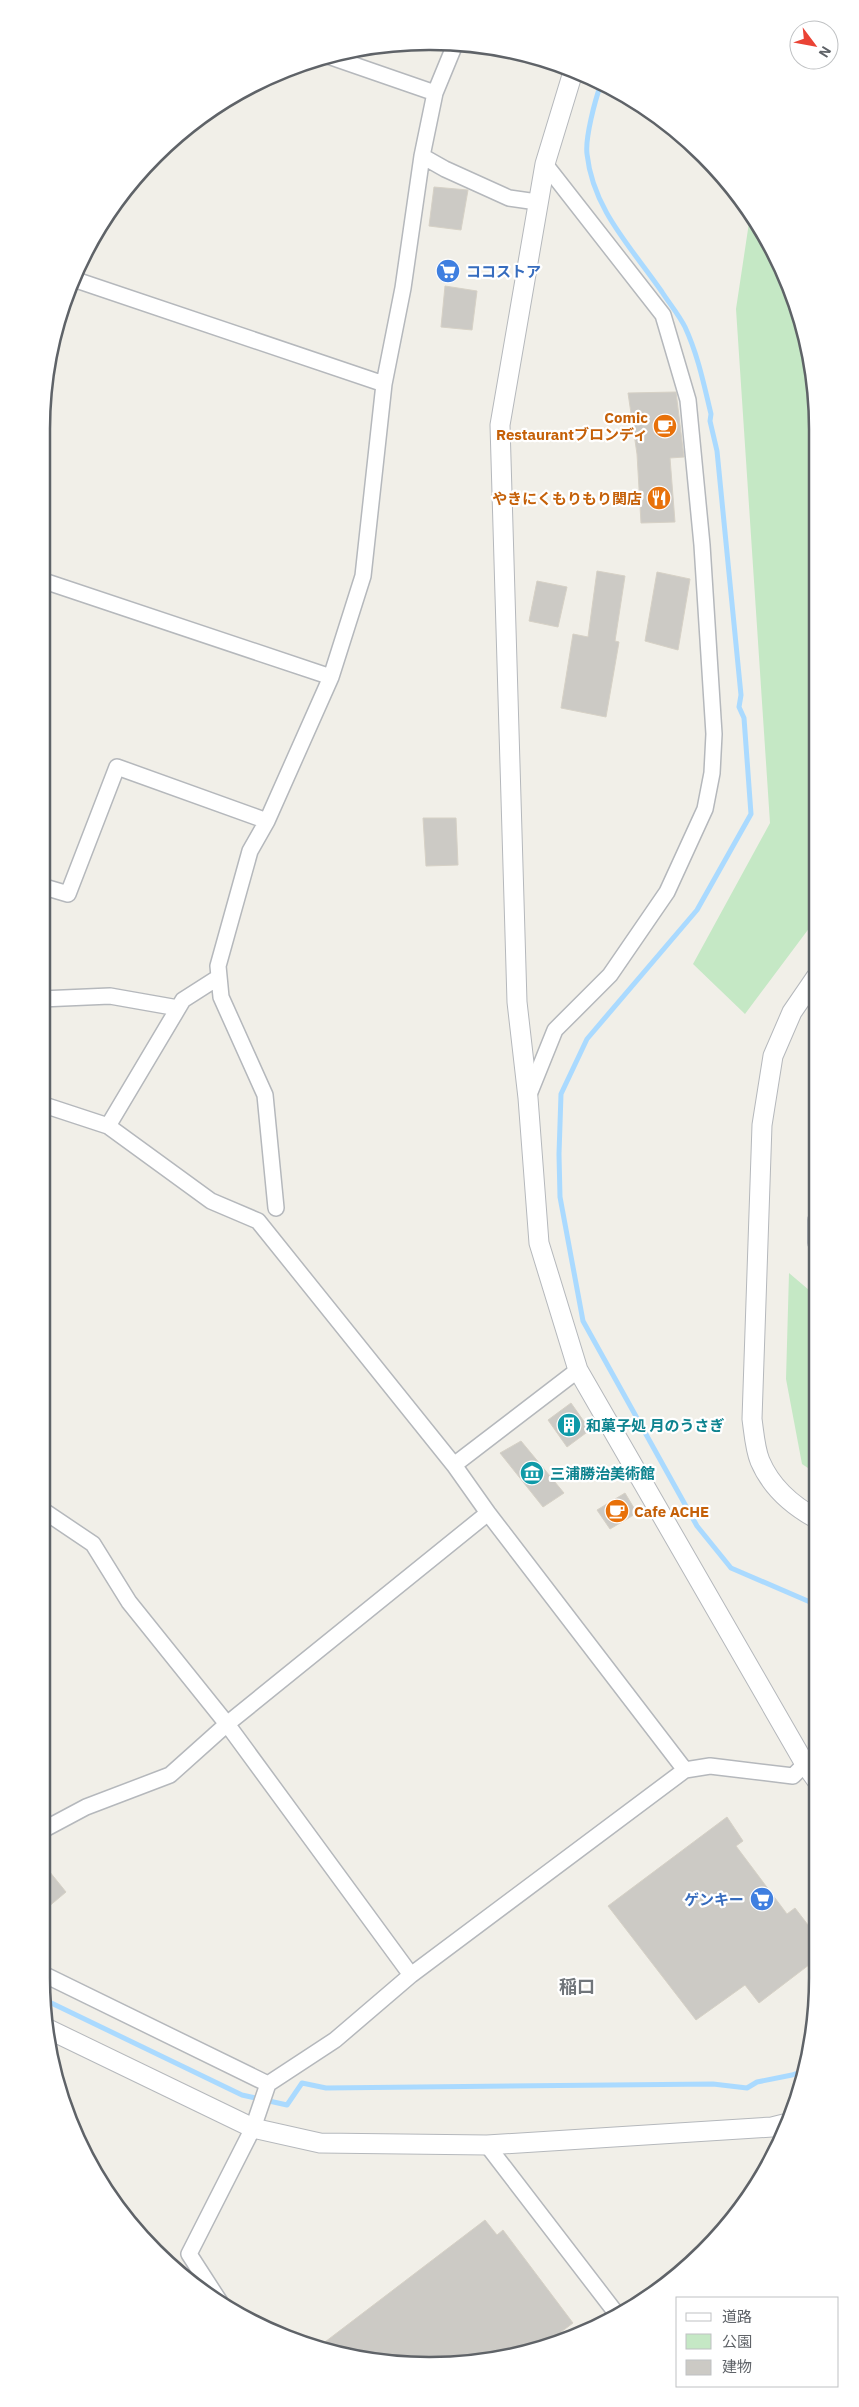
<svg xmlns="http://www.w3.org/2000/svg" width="859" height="2407" font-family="'IBM Plex Sans','Noto Sans JP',sans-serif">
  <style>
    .green { fill: #c5e8c5 }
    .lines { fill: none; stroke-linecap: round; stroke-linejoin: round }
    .stream { stroke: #aadaff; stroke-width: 5 }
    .building { fill: #cccac5; stroke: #d6d1c6 }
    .minor-casing { stroke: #b5b8bc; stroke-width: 18 }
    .tertiary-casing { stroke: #b5b8bc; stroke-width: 21 }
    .minor { stroke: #fff; stroke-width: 15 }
    .tertiary { stroke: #fff; stroke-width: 19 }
    .labels { text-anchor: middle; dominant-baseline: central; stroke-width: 4.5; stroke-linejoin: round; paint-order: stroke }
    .shop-label { font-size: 15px; font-weight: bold; fill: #366cbe; stroke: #fff; text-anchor: start }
    .food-label { font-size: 15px; font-weight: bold; fill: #c56008; stroke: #fff; text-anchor: end }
    .culture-label { font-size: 15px; font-weight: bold; fill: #0d838f; stroke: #fff; text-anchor: start }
    .quarter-label { font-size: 18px; font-weight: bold; fill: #70757a; stroke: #fff }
    .rim { fill: none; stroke: #5f6368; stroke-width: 2.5 }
  </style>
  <rect width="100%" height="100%" fill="#f1efe8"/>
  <path class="green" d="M 750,216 L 778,258 L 814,379 L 816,919 L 745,1014 L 693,964 L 770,823 L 736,309 Z
    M 789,1273 L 816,1296 L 817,1474 L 802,1464 L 786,1379 Z"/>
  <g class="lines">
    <path class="stream" d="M 601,84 C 595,100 585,138 587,154 C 593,210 632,248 662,292 C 669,303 679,315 685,327 C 698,355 704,385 711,414 L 710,421 L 717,451 L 741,695 L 739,707 L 744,718 L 751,814 L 697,910 L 587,1039 L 561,1094 L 559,1154 L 560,1197 L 583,1321 L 697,1526 L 731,1568 L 817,1605
      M 43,1999 L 242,2095 L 287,2105 L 302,2083 L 326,2088 L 713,2084 L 747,2088 L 757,2082 L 792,2075 L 806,2070"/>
  </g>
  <path class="building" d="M 434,187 L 468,190 L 461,230 L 429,226 Z
    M 445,286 L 477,291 L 472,330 L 441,327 Z
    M 676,392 L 684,457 L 670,458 L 675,522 L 641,523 L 637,454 L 628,393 Z
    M 597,571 L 625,576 L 615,641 L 619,642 L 606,717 L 561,708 L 573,634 L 588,637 Z
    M 657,572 L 690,579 L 678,650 L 645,641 Z
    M 537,581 L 567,587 L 558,627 L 529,621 Z
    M 423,818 L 456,818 L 458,865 L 426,866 Z
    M 571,1403 L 590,1430 L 567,1447 L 548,1420 Z
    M 521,1441 L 564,1493 L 543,1507 L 500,1453 Z
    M 625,1493 L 637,1513 L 610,1529 L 597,1510 Z
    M 727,1817 L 743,1841 L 736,1846 L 787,1914 L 795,1908 L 818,1938 L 818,1958 L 759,2003 L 745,1985 L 696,2020 L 608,1906 Z
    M 41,1861 L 66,1892 L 41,1913 Z
    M 485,2220 L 497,2235 L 503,2230 L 573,2323 L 541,2347 L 530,2353 L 455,2365 L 379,2362 L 321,2345 Z"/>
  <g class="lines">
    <g class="minor-casing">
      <path id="minor" d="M 328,56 L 435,93
        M 422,156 L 445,169 L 509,198 L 537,202
        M 73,279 L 384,384
        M 41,580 L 331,677
        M 41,886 L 68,894 L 117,767 L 267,821
        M 41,999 L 110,996 L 178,1008
        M 528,1097 L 555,1030 L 610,975 L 667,892 L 705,809 L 712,773 L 714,734 L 702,545 L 688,400 L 663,315 L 545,164
        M 41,1104 L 108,1126 L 211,1201 L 258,1221 L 454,1465 L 488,1513 L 685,1770
        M 108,1126 L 183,1000 L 219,977
        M 276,1208 L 265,1095 L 221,997 L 218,966 L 250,851 L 267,821 L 331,677 L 363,576 L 384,384 L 403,288 L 422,156 L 435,93 L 456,42
        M 816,1220 L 816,1243
        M 454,1465 L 578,1370
        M 41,1509 L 93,1544 L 129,1602 L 227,1724 L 411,1975
        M 41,1831 L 86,1807 L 170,1775 L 227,1724 L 488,1513
        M 41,1973 L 268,2084
        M 487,2145 L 616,2313
        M 220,2302 L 189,2254 L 253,2128 L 268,2084 L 335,2040 L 411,1975 L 685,1770 L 710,1766 L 793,1776 L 805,1764"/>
    </g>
    <g class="tertiary-casing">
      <path id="tertiary" d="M 573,72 L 545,164 L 500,425 L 517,1002 L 528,1098 L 539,1243 L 578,1370 L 805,1764 L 817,1781
        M 816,977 L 792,1012 L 773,1056 L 762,1125 L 752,1419 C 754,1433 755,1449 760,1461 C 771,1487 793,1506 817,1519
        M 46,2028 L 253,2128 L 320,2143 L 487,2145 L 772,2127 L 784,2124"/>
    </g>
    <use href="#minor" class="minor"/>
    <use href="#tertiary" class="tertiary"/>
  </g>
  <defs>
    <g id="supermarket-disc" transform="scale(1.25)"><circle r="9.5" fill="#3f7fe0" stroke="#fff"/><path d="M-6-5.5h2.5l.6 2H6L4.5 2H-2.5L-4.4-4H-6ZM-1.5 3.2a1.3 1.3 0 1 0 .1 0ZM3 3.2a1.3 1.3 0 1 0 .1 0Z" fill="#fff"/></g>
    <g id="cafe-disc" transform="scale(1.25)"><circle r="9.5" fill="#e8710a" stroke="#fff"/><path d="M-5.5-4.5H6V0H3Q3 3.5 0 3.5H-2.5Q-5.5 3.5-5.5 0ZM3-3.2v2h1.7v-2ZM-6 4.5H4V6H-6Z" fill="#fff"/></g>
    <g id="restaurant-disc" transform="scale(1.25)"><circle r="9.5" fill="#e8710a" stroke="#fff"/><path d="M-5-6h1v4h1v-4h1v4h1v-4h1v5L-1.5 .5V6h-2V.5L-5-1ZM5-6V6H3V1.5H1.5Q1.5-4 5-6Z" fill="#fff"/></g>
    <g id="building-disc" transform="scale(1.25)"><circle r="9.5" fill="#0f9aa8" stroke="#fff"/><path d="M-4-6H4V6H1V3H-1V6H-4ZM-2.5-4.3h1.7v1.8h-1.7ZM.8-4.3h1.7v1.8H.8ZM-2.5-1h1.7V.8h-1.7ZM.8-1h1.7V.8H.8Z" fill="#fff"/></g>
    <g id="museum-disc" transform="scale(1.25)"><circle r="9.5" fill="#0f9aa8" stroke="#fff"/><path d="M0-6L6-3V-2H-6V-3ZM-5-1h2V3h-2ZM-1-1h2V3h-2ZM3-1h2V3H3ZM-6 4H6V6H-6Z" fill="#fff"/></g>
  </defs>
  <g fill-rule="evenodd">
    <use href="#supermarket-disc" x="448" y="271"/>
    <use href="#cafe-disc" x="665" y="426"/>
    <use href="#restaurant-disc" x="659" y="498"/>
    <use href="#building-disc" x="569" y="1425"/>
    <use href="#museum-disc" x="532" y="1473"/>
    <use href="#cafe-disc" x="617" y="1511"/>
    <use href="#supermarket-disc" x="762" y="1899"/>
  </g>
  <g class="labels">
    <g class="shop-label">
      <text x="466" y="271">ココストア</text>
      <text x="744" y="1899" text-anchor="end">ゲンキー</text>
    </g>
    <g class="food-label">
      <text x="648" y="417">Comic<tspan x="648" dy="17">Restaurantブロンディ</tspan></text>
      <text x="642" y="498">やきにくもりもり関店</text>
      <text x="634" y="1511" text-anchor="start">Cafe ACHE</text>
    </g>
    <g class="culture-label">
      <text x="586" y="1425">和菓子処 月のうさぎ</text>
      <text x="550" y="1473">三浦勝治美術館</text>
    </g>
    <g class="quarter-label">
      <text x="577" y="1986">稲口</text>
    </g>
  </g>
  <path d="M0 0H859V2407H0ZM429 50H430A379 379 0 0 1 809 429V1978A379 379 0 0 1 430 2357H429A379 379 0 0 1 50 1978V429A379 379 0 0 1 429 50Z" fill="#fff" fill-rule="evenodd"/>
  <path class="rim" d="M429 50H430A379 379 0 0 1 809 429V1978A379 379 0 0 1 430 2357H429A379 379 0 0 1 50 1978V429A379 379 0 0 1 429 50Z"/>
  <rect x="676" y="2297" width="162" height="90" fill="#ffffff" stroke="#bfc1c3"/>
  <rect x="686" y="2313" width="25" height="8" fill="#ffffff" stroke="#bfc1c3"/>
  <text x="722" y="2322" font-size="15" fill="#5f6368">道路</text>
  <rect x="686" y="2334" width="25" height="15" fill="#c5e8c5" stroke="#bfc1c3"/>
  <text x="722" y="2347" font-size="15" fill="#5f6368">公園</text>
  <rect x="686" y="2360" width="25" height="15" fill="#cccac5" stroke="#bfc1c3"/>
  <text x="722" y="2372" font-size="15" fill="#5f6368">建物</text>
  <g transform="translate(814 45) rotate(122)"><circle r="24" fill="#ffffff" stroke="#bfc1c3"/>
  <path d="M0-4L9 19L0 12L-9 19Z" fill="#ea4335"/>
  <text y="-8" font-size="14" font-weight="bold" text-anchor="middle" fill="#5f6368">N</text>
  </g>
</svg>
